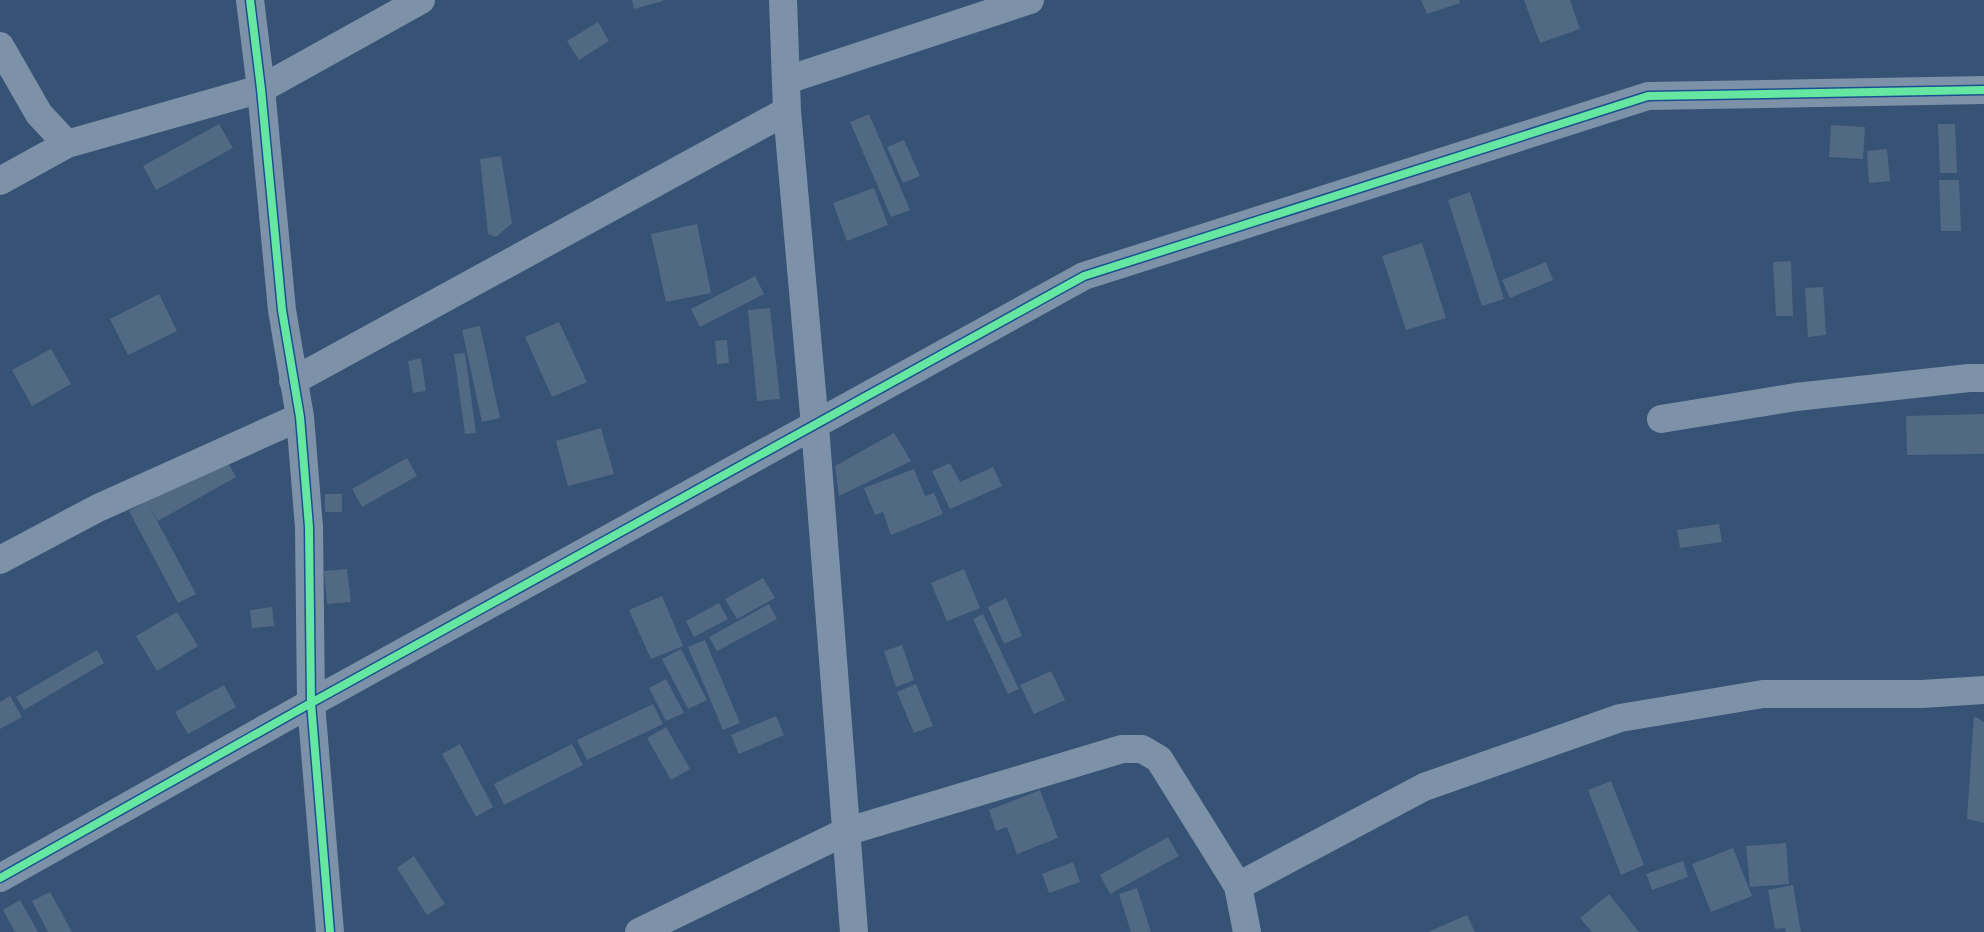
<svg xmlns="http://www.w3.org/2000/svg" width="1984" height="932" font-family="'Fira Sans',sans-serif">
  <style>
    .building { fill: #526984 }
    .lines { fill: none; stroke-linecap: round; stroke-linejoin: round }
    .minor { stroke: #7d92a8; stroke-width: 28 }
    .cycleway-casing { stroke: #1b4f8f; stroke-width: 11 }
    .cycleway { stroke: #66e7a1; stroke-width: 8 }
  </style>
  <rect width="100%" height="100%" fill="#365274"/>
  <path class="building" d="M 632,0 L 663,0 L 663,1 L 634,9 Z
    M 1421,0 L 1459,0 L 1460,3 L 1427,14 Z
    M 1524,0 L 1570,0 L 1580,29 L 1540,43 Z
    M 598,22 L 609,41 L 579,60 L 567,41 Z
    M 869,114 L 910,210 L 891,217 L 850,122 Z
    M 219,124 L 233,148 L 156,190 L 143,166 Z
    M 1938,124 L 1955,124 L 1957,173 L 1940,173 Z
    M 1831,125 L 1865,127 L 1863,159 L 1829,157 Z
    M 904,140 L 920,176 L 903,183 L 887,147 Z
    M 1887,149 L 1890,181 L 1869,183 L 1867,151 Z
    M 501,156 L 512,223 L 496,237 L 488,234 L 480,159 Z
    M 1939,180 L 1959,180 L 1961,231 L 1941,231 Z
    M 874,188 L 888,225 L 847,241 L 833,203 Z
    M 1470,192 L 1504,299 L 1482,306 L 1448,200 Z
    M 697,224 L 711,293 L 666,302 L 651,234 Z
    M 1422,243 L 1446,318 L 1406,330 L 1382,256 Z
    M 1791,261 L 1793,316 L 1776,316 L 1773,262 Z
    M 1546,262 L 1553,280 L 1510,298 L 1502,280 Z
    M 755,276 L 764,294 L 700,327 L 691,309 Z
    M 1823,287 L 1826,335 L 1808,337 L 1805,288 Z
    M 159,294 L 177,331 L 128,355 L 110,319 Z
    M 770,308 L 780,399 L 757,401 L 748,310 Z
    M 559,322 L 587,382 L 552,397 L 525,337 Z
    M 480,326 L 500,418 L 482,422 L 462,330 Z
    M 727,340 L 729,363 L 717,364 L 715,341 Z
    M 51,349 L 71,384 L 32,406 L 12,370 Z
    M 465,353 L 476,433 L 465,434 L 454,354 Z
    M 421,358 L 426,391 L 413,393 L 408,361 Z
    M 1984,414 L 1984,454 L 1907,455 L 1906,416 Z
    M 601,428 L 614,474 L 568,486 L 556,441 Z
    M 894,433 L 911,461 L 839,496 L 835,466 Z
    M 225,458 L 236,477 L 158,521 L 148,504 L 196,594 L 178,603 L 129,511 Z
    M 407,458 L 417,476 L 362,507 L 352,489 Z
    M 950,463 L 960,482 L 993,467 L 1002,486 L 950,509 L 932,471 Z
    M 914,469 L 925,496 L 934,493 L 943,514 L 891,535 L 883,512 L 875,515 L 864,488 Z
    M 325,494 L 342,494 L 342,512 L 325,512 Z
    M 1719,524 L 1722,542 L 1680,548 L 1677,530 Z
    M 347,569 L 351,602 L 327,604 L 324,571 Z
    M 964,569 L 980,608 L 947,621 L 931,583 Z
    M 763,578 L 775,598 L 737,619 L 725,599 Z
    M 662,596 L 683,646 L 651,659 L 629,610 Z
    M 1006,598 L 1022,636 L 1004,644 L 988,607 Z
    M 719,603 L 728,619 L 694,637 L 686,621 Z
    M 769,604 L 777,619 L 717,651 L 709,637 Z
    M 272,607 L 274,626 L 252,628 L 250,610 Z
    M 177,612 L 198,646 L 157,671 L 136,636 Z
    M 983,614 L 1019,689 L 1008,694 L 973,619 Z
    M 705,640 L 740,723 L 723,730 L 688,647 Z
    M 902,645 L 914,680 L 896,687 L 884,651 Z
    M 681,649 L 707,700 L 688,709 L 662,659 Z
    M 97,650 L 104,663 L 24,710 L 16,697 Z
    M 1051,671 L 1065,700 L 1034,714 L 1020,685 Z
    M 666,679 L 684,713 L 666,721 L 649,688 Z
    M 916,684 L 933,726 L 914,733 L 897,692 Z
    M 224,685 L 236,707 L 188,734 L 175,712 Z
    M 10,696 L 22,717 L 0,729 L 0,702 Z
    M 653,704 L 663,724 L 587,760 L 577,740 Z
    M 776,716 L 784,735 L 739,754 L 731,735 Z
    M 1974,716 L 1984,722 L 1984,823 L 1967,819 Z
    M 666,727 L 690,769 L 671,780 L 647,738 Z
    M 460,744 L 493,807 L 476,817 L 442,754 Z
    M 572,744 L 583,765 L 504,805 L 494,784 Z
    M 1611,781 L 1644,865 L 1621,875 L 1588,790 Z
    M 1040,790 L 1058,838 L 1017,854 L 1007,827 L 996,831 L 989,810 Z
    M 1168,837 L 1179,856 L 1110,894 L 1100,875 Z
    M 1786,843 L 1789,884 L 1750,887 L 1746,846 Z
    M 1733,848 L 1752,896 L 1711,912 L 1692,864 Z
    M 414,856 L 445,904 L 427,915 L 397,868 Z
    M 1683,861 L 1688,877 L 1652,890 L 1646,874 Z
    M 1073,862 L 1080,882 L 1049,893 L 1042,874 Z
    M 1793,885 L 1801,932 L 1786,932 L 1785,928 L 1775,929 L 1768,890 Z
    M 1137,888 L 1151,932 L 1131,932 L 1119,894 Z
    M 50,892 L 72,932 L 48,932 L 32,901 Z
    M 1609,894 L 1639,932 L 1592,932 L 1580,918 Z
    M 20,900 L 38,932 L 15,932 L 3,910 Z
    M 1467,915 L 1475,932 L 1428,932 Z"/>
  <g class="lines">
    <path class="minor" d="M 250,0 L 261,89 L 282,310 L 300,417 L 309,527 L 311,703 L 330,932
      M 783,0 L 787,111 L 815,426 L 854,932
      M 0,46 L 39,114 L 67,144 L 261,89 L 421,0
      M 787,80 L 1030,0
      M 0,181 L 67,144
      M 293,381 L 787,111
      M 1661,419 L 1796,397 L 1969,378 L 1984,378
      M 0,560 L 98,508 L 300,417
      M 0,878 L 311,703 L 1084,276 L 1648,96 L 1984,90
      M 1238,886 L 1424,787 L 1620,718 L 1763,694 L 1922,694 L 1984,690
      M 639,932 L 845,832 L 1122,749 L 1142,749 L 1159,759 L 1238,886 L 1247,932"/>
    <g class="cycleway-casing">
      <path id="cycleway" d="M 250,0 L 261,89 L 282,310 L 300,417 L 309,527 L 311,703 L 330,932
        M 0,878 L 311,703 L 1084,276 L 1648,96 L 1984,90"/>
    </g>
    <use href="#cycleway" class="cycleway"/>
  </g>
</svg>
